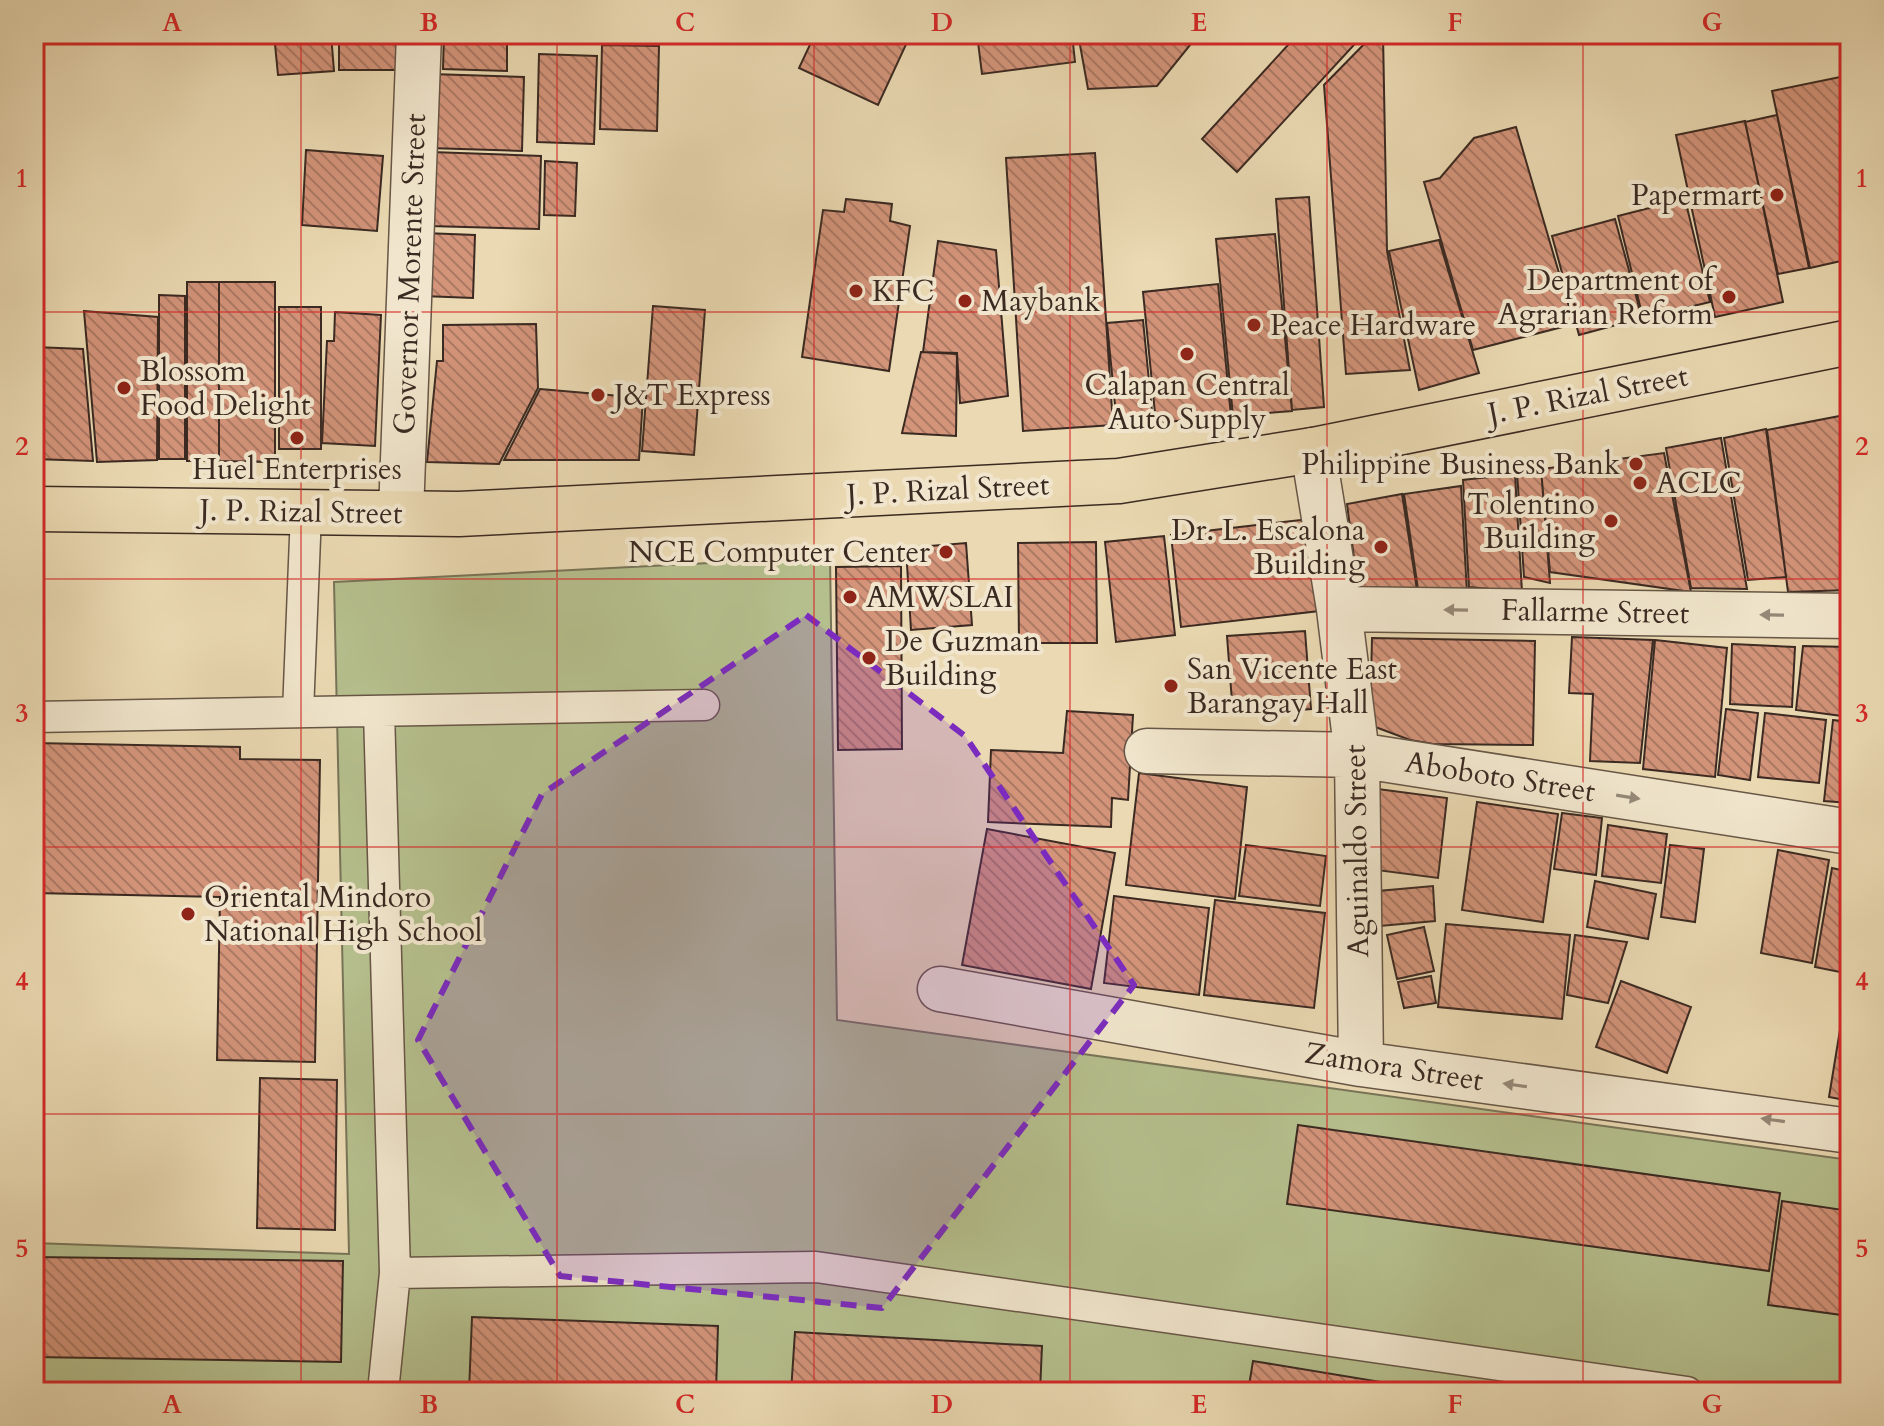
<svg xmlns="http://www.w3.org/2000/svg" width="1884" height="1426" font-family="Cardo,serif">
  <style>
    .grass { fill: #b5bf8d; stroke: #787458; stroke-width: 2 }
    .building { fill: url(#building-back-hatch); stroke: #3b2a22; stroke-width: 2 }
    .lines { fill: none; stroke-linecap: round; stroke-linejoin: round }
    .service-casing { stroke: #675646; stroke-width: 33 }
    .minor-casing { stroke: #675646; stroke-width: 47 }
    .tertiary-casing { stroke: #675646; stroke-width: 47 }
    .trunk-casing { stroke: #3b2a22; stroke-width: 47 }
    .service { stroke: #f1e6cd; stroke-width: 30 }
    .minor { stroke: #f1e6cd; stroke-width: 44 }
    .tertiary { stroke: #f1e6cd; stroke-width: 44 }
    .trunk { stroke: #ead9b2; stroke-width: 44 }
    .oneway { fill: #968878 }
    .marked { fill: #7b2cbf; fill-opacity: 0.2; stroke: #7b2cbf; stroke-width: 6; stroke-dasharray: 16 10; stroke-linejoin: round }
    .grid { fill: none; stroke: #d62828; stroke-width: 2; stroke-opacity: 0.55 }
    .poi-dot { fill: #8f2418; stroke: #f1e6cd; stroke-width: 3 }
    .labels { text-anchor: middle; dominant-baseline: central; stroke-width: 8; stroke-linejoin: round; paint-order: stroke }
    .poi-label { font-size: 30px; fill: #3b2a22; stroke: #f1e6cd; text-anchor: start }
    .street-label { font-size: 30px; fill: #3b2a22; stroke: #f1e6cd }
    .neatline { fill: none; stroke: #d62828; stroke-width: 3 }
    .grid-label { font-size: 26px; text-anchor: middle; font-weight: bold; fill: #d62828 }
  </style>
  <defs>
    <pattern id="building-back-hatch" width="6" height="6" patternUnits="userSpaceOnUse" patternTransform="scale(2)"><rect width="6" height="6" fill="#d3947a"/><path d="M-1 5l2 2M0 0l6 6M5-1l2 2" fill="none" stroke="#ac7964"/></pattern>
  </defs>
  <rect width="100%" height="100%" fill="#ead9b2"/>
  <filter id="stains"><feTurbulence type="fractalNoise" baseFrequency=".0025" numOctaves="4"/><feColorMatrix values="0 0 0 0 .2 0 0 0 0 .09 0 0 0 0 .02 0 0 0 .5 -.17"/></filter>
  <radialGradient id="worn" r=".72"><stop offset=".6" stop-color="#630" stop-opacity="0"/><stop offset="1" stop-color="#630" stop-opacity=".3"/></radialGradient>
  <path class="grass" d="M 830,557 L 837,1020 L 1850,1160 L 1850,1392 L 34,1392 L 34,1243 L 349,1254 L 334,582 Z"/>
  <path class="building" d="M 274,34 L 331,34 L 334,71 L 278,75 Z
    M 339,34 L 406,34 L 406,70 L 339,70 Z
    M 444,34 L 507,34 L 507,71 L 443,69 Z
    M 603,34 L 672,34 L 672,42 L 602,39 Z
    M 815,34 L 901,34 L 909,38 L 878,105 L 799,68 Z
    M 977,34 L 1072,34 L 1075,62 L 982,74 Z
    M 1078,34 L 1199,34 L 1157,86 L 1088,89 Z
    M 1298,34 L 1364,34 L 1237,172 L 1202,139 Z
    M 1374,34 L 1383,34 L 1387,251 L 1410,370 L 1346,374 L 1324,85 Z
    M 602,45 L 659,46 L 657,131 L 600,129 Z
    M 539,54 L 597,56 L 594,144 L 537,142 Z
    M 431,74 L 524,77 L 522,151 L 429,148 Z
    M 1850,75 L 1850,259 L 1810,268 L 1772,91 Z
    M 1777,115 L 1809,268 L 1778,274 L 1745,122 Z
    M 1745,121 L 1783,302 L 1715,317 L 1676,135 Z
    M 1516,127 L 1574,324 L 1473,350 L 1424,182 L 1440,178 L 1474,138 Z
    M 306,150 L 383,156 L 377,231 L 302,225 Z
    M 431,152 L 541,156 L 539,229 L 430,226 Z
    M 1095,153 L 1113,425 L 1023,431 L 1006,158 Z
    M 545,161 L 577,163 L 575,216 L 544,215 Z
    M 1309,197 L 1324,407 L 1292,410 L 1276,199 Z
    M 846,199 L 892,204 L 890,221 L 910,226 L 889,371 L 802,357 L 823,210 L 844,212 Z
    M 1685,199 L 1710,302 L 1643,318 L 1618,216 Z
    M 1615,219 L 1642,318 L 1579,335 L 1552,236 Z
    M 424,233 L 475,235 L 473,298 L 423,296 Z
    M 1275,234 L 1292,411 L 1233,416 L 1216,239 Z
    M 1439,240 L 1479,373 L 1419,390 L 1389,251 Z
    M 938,241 L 996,250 L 1008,396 L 960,403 L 957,353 L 923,352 Z
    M 187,282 L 219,282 L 219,461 L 187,461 Z
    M 219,282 L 275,282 L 275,462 L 219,461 Z
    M 1218,284 L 1231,416 L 1156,423 L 1143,292 Z
    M 159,295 L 185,296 L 185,459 L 159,459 Z
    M 653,306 L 705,310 L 694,455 L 642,451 Z
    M 279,307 L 321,307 L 321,449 L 279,449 Z
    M 84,311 L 158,317 L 157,460 L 97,462 Z
    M 335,312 L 381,315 L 375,446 L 322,443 L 327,341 L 334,341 Z
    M 1143,320 L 1153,422 L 1117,425 L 1107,323 Z
    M 536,324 L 538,388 L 499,464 L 427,462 L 437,361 L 443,361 L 443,325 Z
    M 34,347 L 83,349 L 93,461 L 34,459 Z
    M 921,352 L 957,354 L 956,436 L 902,433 Z
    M 540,389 L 643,398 L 639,460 L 504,460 Z
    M 1850,414 L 1850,590 L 1788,592 L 1767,430 Z
    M 1766,429 L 1786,577 L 1748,580 L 1724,438 Z
    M 1721,438 L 1747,589 L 1691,588 L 1666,448 Z
    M 1664,453 L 1691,592 L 1550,572 L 1541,469 Z
    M 1541,469 L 1550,583 L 1524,577 L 1517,472 Z
    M 1515,474 L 1522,592 L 1469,587 L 1463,480 Z
    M 1461,486 L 1467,593 L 1418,589 L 1404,494 Z
    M 1402,494 L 1417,590 L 1358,589 L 1347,504 Z
    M 1309,519 L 1319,611 L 1181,627 L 1171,535 Z
    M 1164,536 L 1175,635 L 1116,642 L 1105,542 Z
    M 1096,542 L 1097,643 L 1019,643 L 1018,543 Z
    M 966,543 L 972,625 L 911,630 L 906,548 Z
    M 901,566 L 902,749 L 838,750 L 836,567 Z
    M 1305,631 L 1311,709 L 1233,715 L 1227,636 Z
    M 1572,637 L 1653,640 L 1640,763 L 1590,761 L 1593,694 L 1569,693 Z
    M 1372,638 L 1535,641 L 1533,745 L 1433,744 L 1410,740 L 1370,725 Z
    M 1655,640 L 1727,648 L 1715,777 L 1643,769 Z
    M 1732,644 L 1795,647 L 1792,707 L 1730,704 Z
    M 1803,646 L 1850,647 L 1850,717 L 1796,710 Z
    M 1726,709 L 1758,713 L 1750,780 L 1718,775 Z
    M 1067,711 L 1133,715 L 1128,800 L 1112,798 L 1111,827 L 988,822 L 991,750 L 1063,753 Z
    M 1765,713 L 1826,720 L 1819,783 L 1758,777 Z
    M 1833,720 L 1850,722 L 1850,803 L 1824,801 Z
    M 34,743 L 240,747 L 240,759 L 320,760 L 315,1062 L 217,1060 L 220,897 L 34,893 Z
    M 1139,773 L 1247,787 L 1235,899 L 1126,885 Z
    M 1370,788 L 1447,798 L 1438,878 L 1361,868 Z
    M 1477,802 L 1558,814 L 1543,922 L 1462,910 Z
    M 1562,813 L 1602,818 L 1596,875 L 1554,869 Z
    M 1608,825 L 1667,834 L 1661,883 L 1602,876 Z
    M 987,829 L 1115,853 L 1091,989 L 962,965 Z
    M 1246,845 L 1326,856 L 1320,906 L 1239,896 Z
    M 1670,845 L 1704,849 L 1695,922 L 1661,917 Z
    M 1778,850 L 1829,860 L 1812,963 L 1761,953 Z
    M 1832,868 L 1850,872 L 1850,974 L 1815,967 Z
    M 1595,881 L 1656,894 L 1648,939 L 1587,927 Z
    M 1433,886 L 1435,921 L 1380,926 L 1378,891 Z
    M 1114,896 L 1209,908 L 1199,995 L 1104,983 Z
    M 1215,900 L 1325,913 L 1314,1008 L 1204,995 Z
    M 1446,924 L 1570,935 L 1562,1019 L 1438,1007 Z
    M 1424,927 L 1434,971 L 1397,979 L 1387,935 Z
    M 1575,935 L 1627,942 L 1608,1003 L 1567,995 Z
    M 1431,976 L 1436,1003 L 1404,1008 L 1398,982 Z
    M 1621,981 L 1691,1007 L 1667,1073 L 1596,1047 Z
    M 1848,981 L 1850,981 L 1850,1101 L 1829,1097 Z
    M 260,1078 L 337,1080 L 335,1230 L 257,1228 Z
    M 1298,1125 L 1780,1193 L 1769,1271 L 1287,1204 Z
    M 1782,1201 L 1850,1211 L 1849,1316 L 1768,1305 Z
    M 34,1257 L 343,1261 L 341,1362 L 34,1357 Z
    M 472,1317 L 718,1326 L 716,1392 L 469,1392 Z
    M 795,1332 L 1042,1346 L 1040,1392 L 791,1392 Z
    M 1253,1361 L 1441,1392 L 1248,1392 Z"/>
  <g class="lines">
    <g class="service-casing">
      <path id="service" d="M 379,711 L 395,1273 L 383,1392
        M 298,712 L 306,513
        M 34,717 L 704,705
        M 395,1273 L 816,1267 L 1687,1392"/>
    </g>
    <g class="minor-casing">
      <path id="minor" d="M 1313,450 L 1339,609 L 1357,755 L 1361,1064
        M 1339,609 L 1850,616
        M 1147,751 L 1357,755 L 1850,832
        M 940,989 L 1361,1064 L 1850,1131"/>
    </g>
    <g class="tertiary-casing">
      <path id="tertiary" d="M 401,513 L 419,34"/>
    </g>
    <g class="trunk-casing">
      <path id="trunk" d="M 34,509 L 459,514 L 1119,481 L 1313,450 L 1850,342"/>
    </g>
    <use href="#service" class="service"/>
    <use href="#minor" class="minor"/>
    <use href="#tertiary" class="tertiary"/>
    <use href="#trunk" class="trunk"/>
  </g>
  <defs><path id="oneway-solid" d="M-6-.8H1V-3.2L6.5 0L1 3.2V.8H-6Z" transform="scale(2)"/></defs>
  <g class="oneway">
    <use href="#oneway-solid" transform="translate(1456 610) rotate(-179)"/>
    <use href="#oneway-solid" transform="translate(1772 615) rotate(-179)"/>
    <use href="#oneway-solid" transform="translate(1628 797) rotate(9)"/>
    <use href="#oneway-solid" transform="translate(1515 1085) rotate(-172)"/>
    <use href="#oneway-solid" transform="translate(1773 1120) rotate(-172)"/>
  </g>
  <path class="marked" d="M 806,615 L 965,736 L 1134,985 L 882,1308 L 560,1276 L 418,1040 L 542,794 Z"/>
  <path class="grid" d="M 301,34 L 301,1392M 557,34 L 557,1392M 814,34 L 814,1392M 1070,34 L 1070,1392M 1327,34 L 1327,1392M 1583,34 L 1583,1392M 34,312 L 1850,312M 34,579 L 1850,579M 34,847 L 1850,847M 34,1114 L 1850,1114"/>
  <g class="poi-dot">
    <circle cx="1777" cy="195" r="8"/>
    <circle cx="856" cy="291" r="8"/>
    <circle cx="1729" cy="297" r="8"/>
    <circle cx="965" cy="301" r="8"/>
    <circle cx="1254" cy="325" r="8"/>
    <circle cx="1187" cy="354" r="8"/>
    <circle cx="124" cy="388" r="8"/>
    <circle cx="598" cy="395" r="8"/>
    <circle cx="297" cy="438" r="8"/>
    <circle cx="1636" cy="464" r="8"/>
    <circle cx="1640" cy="483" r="8"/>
    <circle cx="1611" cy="521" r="8"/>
    <circle cx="1381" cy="547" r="8"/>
    <circle cx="946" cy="552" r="8"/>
    <circle cx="850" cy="597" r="8"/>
    <circle cx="869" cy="658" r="8"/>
    <circle cx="1171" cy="686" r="8"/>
    <circle cx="188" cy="914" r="8"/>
  </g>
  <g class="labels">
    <g class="poi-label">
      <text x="1761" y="195" text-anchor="end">Papermart</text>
      <text x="1713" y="280" text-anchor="end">Department of<tspan x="1713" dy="34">Agrarian Reform</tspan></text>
      <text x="872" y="291">KFC</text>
      <text x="981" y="301">Maybank</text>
      <text x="1270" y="325">Peace Hardware</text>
      <text x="140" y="371">Blossom<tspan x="140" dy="34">Food Delight</tspan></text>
      <text x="1187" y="385" text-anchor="middle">Calapan Central<tspan x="1187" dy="34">Auto Supply</tspan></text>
      <text x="614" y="395">J&amp;T Express</text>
      <text x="1620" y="464" text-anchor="end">Philippine Business Bank</text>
      <text x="297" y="469" text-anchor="middle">Huel Enterprises</text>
      <text x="1656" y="483">ACLC</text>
      <text x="1595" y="504" text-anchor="end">Tolentino<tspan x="1595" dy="34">Building</tspan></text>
      <text x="1365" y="530" text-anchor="end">Dr. L. Escalona<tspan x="1365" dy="34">Building</tspan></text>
      <text x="930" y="552" text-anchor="end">NCE Computer Center</text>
      <text x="866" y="597">AMWSLAI</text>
      <text x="885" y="641">De Guzman<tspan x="885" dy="34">Building</tspan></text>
      <text x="1187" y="669">San Vicente East<tspan x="1187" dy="34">Barangay Hall</tspan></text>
      <text x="204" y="897">Oriental Mindoro<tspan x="204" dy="34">National High School</tspan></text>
    </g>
    <g class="street-label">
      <text transform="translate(410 274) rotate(-88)">Governor Morente Street</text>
      <text transform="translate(1588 395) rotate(-11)">J. P. Rizal Street</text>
      <text transform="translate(948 490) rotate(-3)">J. P. Rizal Street</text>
      <text transform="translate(301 512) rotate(1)">J. P. Rizal Street</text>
      <text transform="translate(1595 612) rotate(1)">Fallarme Street</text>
      <text transform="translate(1500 777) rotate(9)">Aboboto Street</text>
      <text transform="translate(1357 851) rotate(-91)">Aguinaldo Street</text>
      <text transform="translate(1394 1067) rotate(9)">Zamora Street</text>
    </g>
  </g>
  <rect width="1884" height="1426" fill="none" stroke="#ead9b2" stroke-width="88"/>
  <rect x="44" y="44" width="1796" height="1338" class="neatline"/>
  <g class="grid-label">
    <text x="172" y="31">A</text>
    <text x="429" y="31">B</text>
    <text x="685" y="31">C</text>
    <text x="942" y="31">D</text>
    <text x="1199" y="31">E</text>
    <text x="1455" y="31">F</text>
    <text x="1712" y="31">G</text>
    <text x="22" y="187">1</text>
    <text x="1862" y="187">1</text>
    <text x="22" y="455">2</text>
    <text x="1862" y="455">2</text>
    <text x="22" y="722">3</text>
    <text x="1862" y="722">3</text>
    <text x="22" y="990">4</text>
    <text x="1862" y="990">4</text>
    <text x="22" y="1257">5</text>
    <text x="1862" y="1257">5</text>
    <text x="172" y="1413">A</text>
    <text x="429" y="1413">B</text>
    <text x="685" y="1413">C</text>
    <text x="942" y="1413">D</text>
    <text x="1199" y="1413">E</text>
    <text x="1455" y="1413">F</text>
    <text x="1712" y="1413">G</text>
  </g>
  <rect width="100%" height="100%" filter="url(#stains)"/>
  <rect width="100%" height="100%" fill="url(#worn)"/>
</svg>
